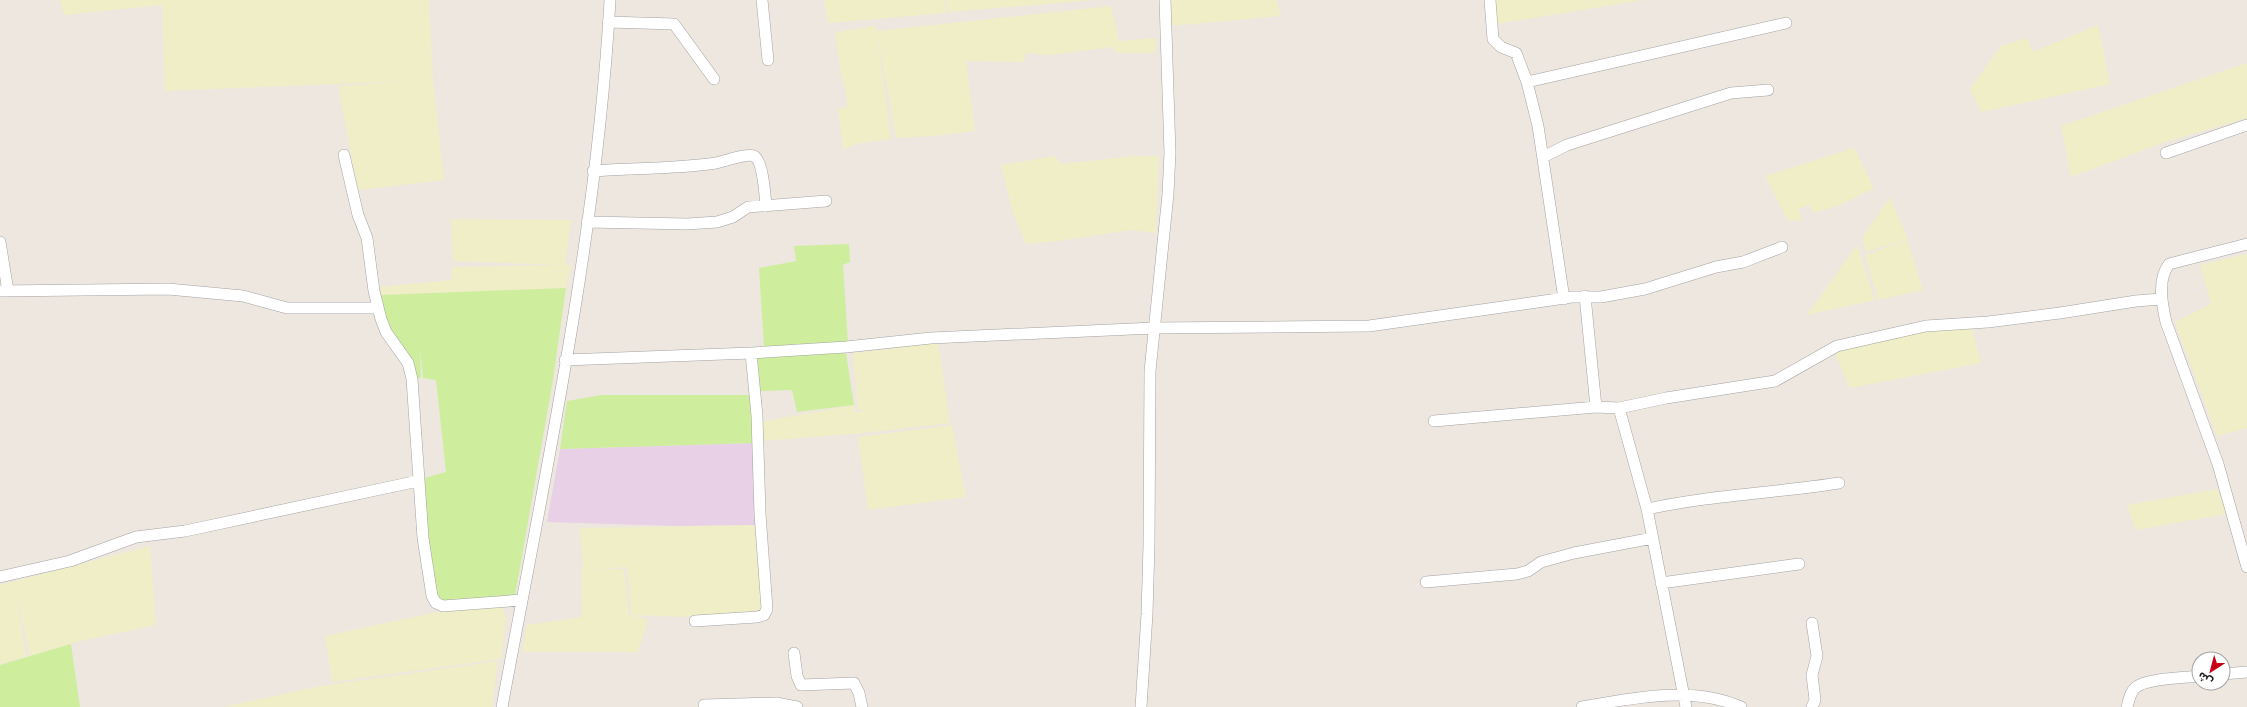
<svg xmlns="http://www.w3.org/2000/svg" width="2247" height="707" font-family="Jost,'Noto Sans Arabic',sans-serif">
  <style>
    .industrial { fill: #e8d0e6 }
    .farmland { fill: #efeec7; fill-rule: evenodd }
    .grass { fill: #ceee9e }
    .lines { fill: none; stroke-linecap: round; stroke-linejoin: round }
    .minor-casing { stroke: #a2a2a2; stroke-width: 12 }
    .minor { stroke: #fff; stroke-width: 11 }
  </style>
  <rect width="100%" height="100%" fill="#eee7df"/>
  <path class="industrial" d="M 754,443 L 757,525 L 675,526 L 547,522 L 560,449 Z"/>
  <path class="farmland" d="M 60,0 L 429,0 L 433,80 L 444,180 L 358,190 L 338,86 L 410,81 L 165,91 L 162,5 L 64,15 Z
    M 824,0 L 944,0 L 947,13 L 828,23 Z
    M 946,0 L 1094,0 L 949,12 Z
    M 1170,0 L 1276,0 L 1281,16 L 1170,26 Z
    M 1494,0 L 1643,0 L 1496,24 Z
    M 1111,6 L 1119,41 L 1156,38 L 1155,53 L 1118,53 L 1111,47 L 1051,55 L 1026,53 L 1024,62 L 966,61 L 975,131 L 933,136 L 896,138 L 877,33 L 891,139 L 860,143 L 843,149 L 838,109 L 859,103 L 847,106 L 845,88 L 841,74 L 835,32 L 876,26 L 877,31 Z
    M 2098,25 L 2110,84 L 1981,112 L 1970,89 L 2001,46 L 2027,38 L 2033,52 Z
    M 2247,63 L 2247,118 L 2165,142 L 2071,177 L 2061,126 Z
    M 1854,148 L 1874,188 L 1840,205 L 1814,213 L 1809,205 L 1798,209 L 1802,220 L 1788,221 L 1765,176 Z
    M 1055,156 L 1061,164 L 1135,156 L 1159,156 L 1156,233 L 1131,230 L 1058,241 L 1026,244 L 1013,213 L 1001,165 Z
    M 1890,197 L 1908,239 L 1866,252 L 1862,238 Z
    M 451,219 L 571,220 L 565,265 L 571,265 L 566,288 L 381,295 L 380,287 L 451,280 L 452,267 L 560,265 L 453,261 Z
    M 1907,240 L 1923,290 L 1878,300 L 1865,255 Z
    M 1857,245 L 1875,300 L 1807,315 Z
    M 2247,254 L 2247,428 L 2217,436 L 2175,322 L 2211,304 L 2200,265 Z
    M 1939,327 L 1972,329 L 1981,363 L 1850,388 L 1835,353 L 1839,349 Z
    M 938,343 L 950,423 L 864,433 L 762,441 L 761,422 L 854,405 L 855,412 L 862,412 L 862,410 L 858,409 L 853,353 Z
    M 952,425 L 966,497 L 868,510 L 858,437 Z
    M 2218,489 L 2226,514 L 2136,530 L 2127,505 Z
    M 757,525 L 762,611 L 684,617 L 632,615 L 648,620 L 638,652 L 522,652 L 527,625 L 582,617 L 581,569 L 583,569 L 580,528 ZM 627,567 L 631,615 L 631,616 L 629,615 L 624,569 L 599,569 Z
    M 150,546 L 156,625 L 76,642 L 30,656 L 16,592 L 26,657 L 0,664 L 0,585 Z
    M 502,605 L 506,619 L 501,659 L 332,682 L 325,636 L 446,610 Z
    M 498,661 L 492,707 L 224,707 L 321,686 Z"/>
  <path class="grass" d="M 849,244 L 850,262 L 843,265 L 848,344 L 764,348 L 759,268 L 796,261 L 794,246 Z
    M 566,288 L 553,380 L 515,596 L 443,601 L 438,599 L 424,526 L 421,479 L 446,472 L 436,380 L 423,378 L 420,349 L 421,378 L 416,379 L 383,316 L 381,295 Z
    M 846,353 L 854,405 L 797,412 L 792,390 L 759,391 L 754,356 Z
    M 601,395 L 751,395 L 754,443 L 560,449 L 567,401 Z
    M 71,644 L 80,707 L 0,707 L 0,665 Z"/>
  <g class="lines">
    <g class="minor-casing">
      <path id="minor" d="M 762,0 L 768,60
        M 1490,0 L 1493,39 L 1501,47 L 1516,53 L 1527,82 L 1538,126 L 1564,299
        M 608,22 L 674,24 L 714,79
        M 1527,82 L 1786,23
        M 2166,153 L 2247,125
        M 344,155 L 358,215 L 367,238 L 374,291 L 381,319 L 386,332 L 408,363 L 412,379 L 423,538 L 432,596 L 436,603 L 443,606 L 522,600
        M 1543,157 L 1567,145 L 1731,93 L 1768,90
        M 593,171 C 634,168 676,169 716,163 C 724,161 748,153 754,156 C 763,161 765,195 766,206
        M 587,222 L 687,224 L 717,222 L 733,217 L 748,207 L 826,201
        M 0,242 L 8,291
        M 2247,244 L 2169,264 C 2157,280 2162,304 2166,322 L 2218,464 L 2247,567
        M 0,291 L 168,289 L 243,296 L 287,308 L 378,308
        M 1585,296 L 1596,407 L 1619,408 L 1647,509 L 1686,707
        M 565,360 L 751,353 L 846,347 L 931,338 L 1154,328 L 1369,326 L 1572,297 L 1601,297 L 1645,289 L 1716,267 L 1743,262 L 1782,247
        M 1619,408 L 1666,398 L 1775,381 L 1837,346 L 1926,326 L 1988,322 L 2060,313 L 2136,301 L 2161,299
        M 1434,421 L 1596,407
        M 1647,509 C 1711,495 1775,493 1839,483
        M 0,577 L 70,561 L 136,537 L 185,531 L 418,481
        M 1426,582 L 1517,574 L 1528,571 L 1541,562 L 1574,553 L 1653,538
        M 1661,583 L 1799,564
        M 695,621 L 757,617 L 764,615 L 767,609 L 760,514 L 757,416 L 751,353
        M 1812,623 L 1817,656 L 1812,675 L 1815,700 L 1812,707
        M 794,653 L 797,676 L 801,685 L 854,683 L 859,693 L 862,707
        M 2223,674 L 2247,672
        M 704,705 L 776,703 L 797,707
        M 502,707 C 545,474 597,237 610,0
        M 1141,707 L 1147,614 L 1149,545 L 1150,371 L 1168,194 L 1170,153 L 1165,0
        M 1582,707 C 1632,698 1693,685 1741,707
        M 2127,707 C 2129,700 2130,692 2136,687 C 2148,678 2184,678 2199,676"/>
    </g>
    <use href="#minor" class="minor"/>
  </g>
  <g transform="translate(2211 671) rotate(216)"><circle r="19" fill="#ffffff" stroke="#a4a4a4"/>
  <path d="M0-3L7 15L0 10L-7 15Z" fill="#c50016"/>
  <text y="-6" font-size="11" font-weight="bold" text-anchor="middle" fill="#1b1b1b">ش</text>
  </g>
</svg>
